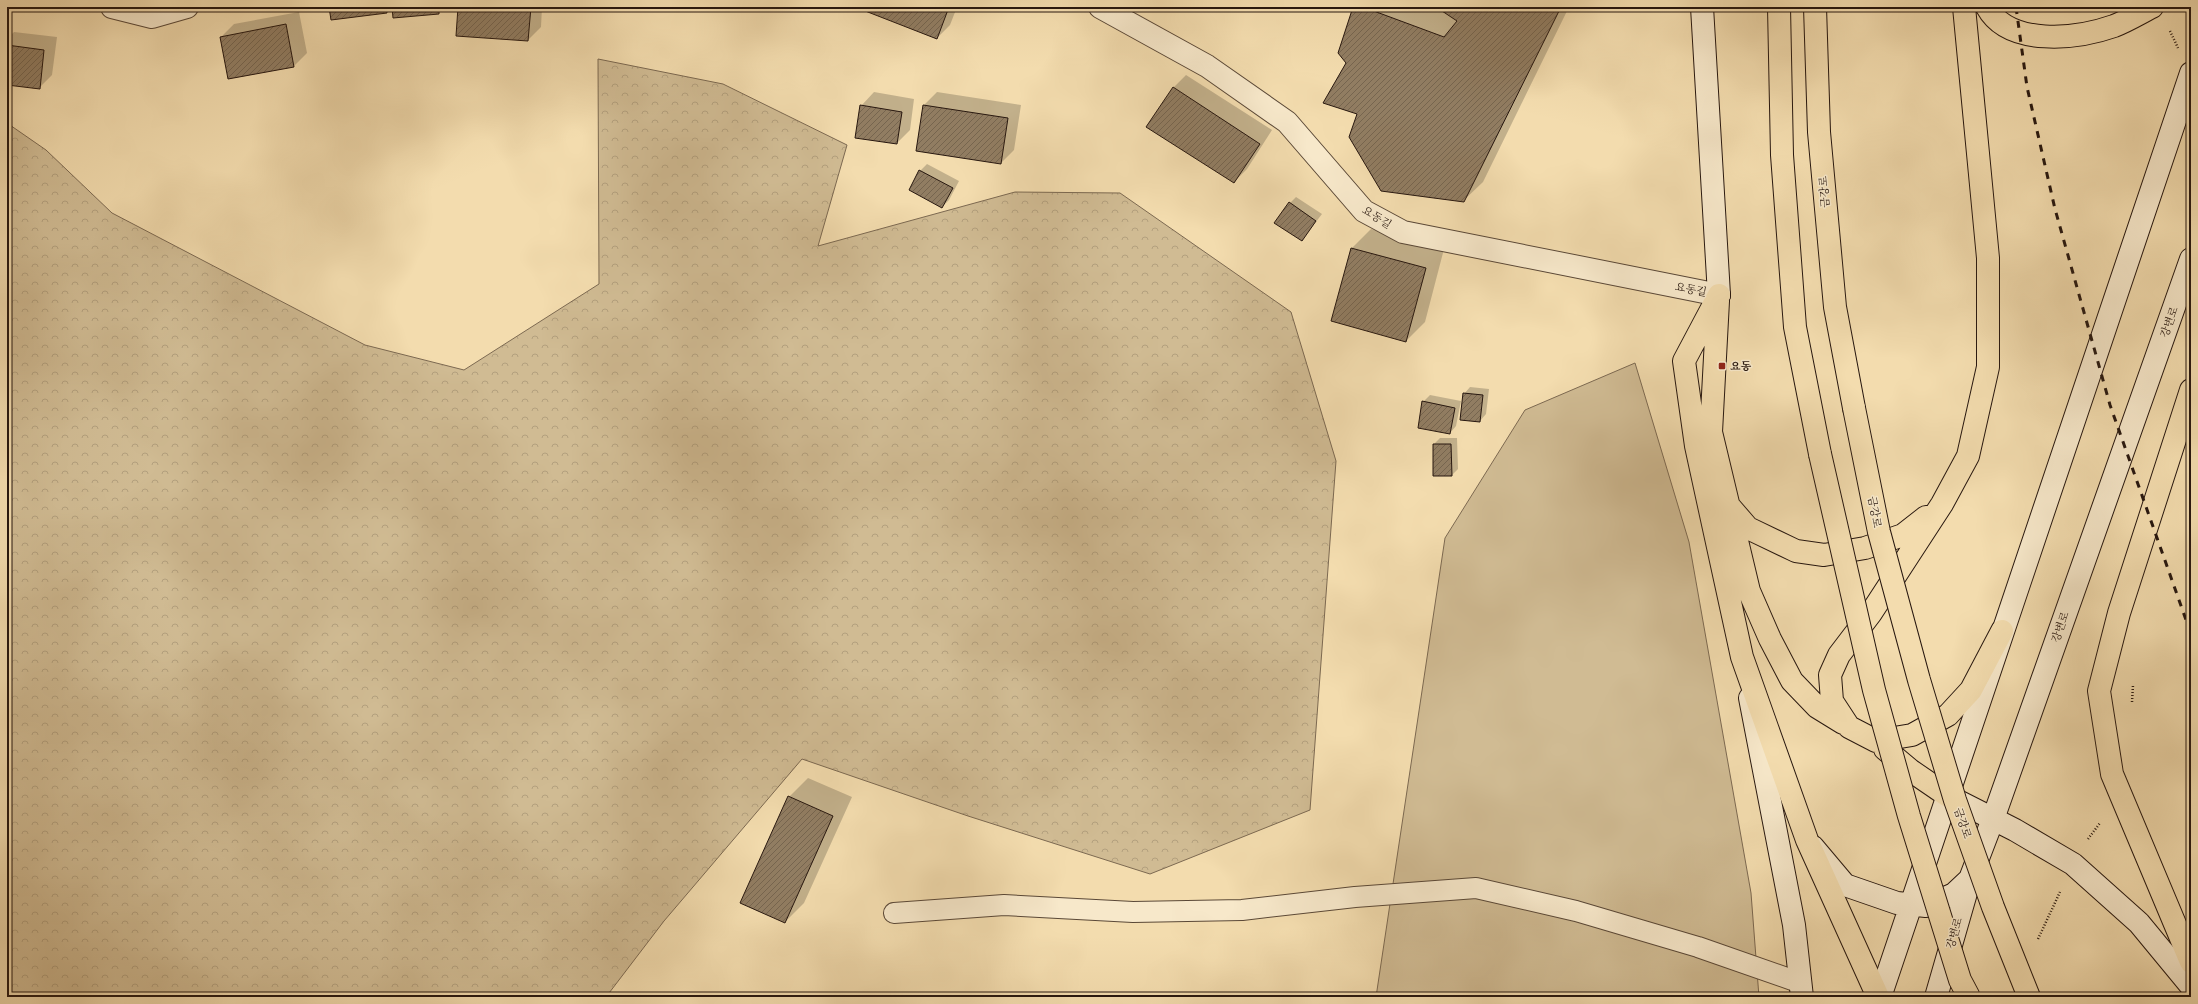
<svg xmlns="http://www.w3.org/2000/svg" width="2198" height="1004" font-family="'Libre Caslon Text','Noto Serif KR',serif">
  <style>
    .grass { fill: #d0bb93; stroke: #7c6951 }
    .forest { fill: url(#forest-crowns); stroke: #7c6951 }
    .shadow { fill: #0003 }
    .building { fill: url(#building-hatch); stroke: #27170f }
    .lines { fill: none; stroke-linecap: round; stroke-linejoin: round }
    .lane-casing { stroke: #5a4837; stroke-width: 22 }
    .street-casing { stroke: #5a4837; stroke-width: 24 }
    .secondary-casing { stroke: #27170f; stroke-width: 24 }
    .highway-casing { stroke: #27170f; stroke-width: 24 }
    .path { stroke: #27170f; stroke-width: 2.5; stroke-dasharray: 1 2; stroke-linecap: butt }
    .lane { stroke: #f7e8ca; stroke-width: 20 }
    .street { stroke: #f7e8ca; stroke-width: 22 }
    .secondary { stroke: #f7e8ca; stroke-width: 22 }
    .highway { stroke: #f3dcae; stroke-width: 22 }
    .rail { stroke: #27170f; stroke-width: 3; stroke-dasharray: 7 7; stroke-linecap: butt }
    .highway-bridge-casing { stroke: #27170f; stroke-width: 24; stroke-linecap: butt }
    .highway-bridge { stroke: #f3dcae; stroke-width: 22 }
    .poi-dot { fill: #8f2418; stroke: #f7e8ca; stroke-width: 1.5 }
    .labels { text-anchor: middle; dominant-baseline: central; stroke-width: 3; stroke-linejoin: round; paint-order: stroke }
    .street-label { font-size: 11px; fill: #27170f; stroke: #f7e8ca }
    .poi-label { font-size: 11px; font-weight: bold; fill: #27170f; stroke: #f7e8ca; text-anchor: start }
  </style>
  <defs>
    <pattern id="forest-crowns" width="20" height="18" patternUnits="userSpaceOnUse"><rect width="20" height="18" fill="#d0bb93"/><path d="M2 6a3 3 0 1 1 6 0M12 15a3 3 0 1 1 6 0" fill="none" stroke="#b3a07e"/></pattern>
    <pattern id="building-hatch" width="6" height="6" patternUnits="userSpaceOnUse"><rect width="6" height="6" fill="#917d62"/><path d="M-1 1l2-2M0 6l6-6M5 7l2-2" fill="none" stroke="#76654f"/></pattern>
  </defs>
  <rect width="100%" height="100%" fill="#f3dcae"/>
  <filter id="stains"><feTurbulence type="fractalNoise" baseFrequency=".005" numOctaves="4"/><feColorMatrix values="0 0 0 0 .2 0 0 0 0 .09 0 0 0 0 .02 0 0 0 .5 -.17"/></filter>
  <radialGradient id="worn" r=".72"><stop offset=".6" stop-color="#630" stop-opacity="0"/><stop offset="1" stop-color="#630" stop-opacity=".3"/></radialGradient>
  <path class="grass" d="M 1635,363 L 1689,542 L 1751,893 L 1759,997 L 1376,997 L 1445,538 L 1525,410 Z"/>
  <path class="forest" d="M 598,59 L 723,84 L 847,145 L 818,246 L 1015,192 L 1120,193 L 1291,312 L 1336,461 L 1310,810 L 1150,874 L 968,816 L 802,759 L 664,921 L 606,997 L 7,997 L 7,123 L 46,150 L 112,213 L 365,345 L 464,370 L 599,284 Z"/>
  <path class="shadow" d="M 330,7 L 392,7 L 386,12 Z
    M 393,7 L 445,7 L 439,13 L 394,17 Z
    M 459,7 L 542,7 L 541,27 L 528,40 Z
    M 856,7 L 957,7 L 950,25 L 937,38 Z
    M 1354,7 L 1433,7 L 1441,10 L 1438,7 L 1569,7 L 1483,182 L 1463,201 L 1358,114 L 1347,63 Z
    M 299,12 L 307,53 L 294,66 L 229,78 L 221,37 L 234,24 Z
    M 14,32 L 57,37 L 52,75 L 39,88 L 7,84 L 7,39 Z
    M 1186,75 L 1272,130 L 1247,169 L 1234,182 L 1173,88 Z
    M 874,92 L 914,99 L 910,130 L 897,143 L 861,106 Z
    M 937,92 L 1021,105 L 1014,150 L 1001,163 L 917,150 L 924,105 Z
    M 927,164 L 959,181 L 949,200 L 942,207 L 910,190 L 920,171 Z
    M 1296,197 L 1322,214 L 1302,240 L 1290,203 Z
    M 1371,229 L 1444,249 L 1425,322 L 1406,341 L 1332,321 L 1352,248 Z
    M 1470,387 L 1489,389 L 1486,414 L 1480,421 L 1464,394 Z
    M 1430,395 L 1461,401 L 1456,426 L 1450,433 L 1423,402 Z
    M 1440,438 L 1457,438 L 1458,469 L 1452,475 L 1434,444 Z
    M 808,778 L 852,797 L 804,903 L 785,922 L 789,797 Z"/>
  <path class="building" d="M 329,7 L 386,7 L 387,13 L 331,20 Z
    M 392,7 L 439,7 L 439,14 L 393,18 Z
    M 458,7 L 531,7 L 528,41 L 456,36 Z
    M 855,7 L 949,7 L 937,39 Z
    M 1353,7 L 1363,7 L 1444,37 L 1457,21 L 1436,7 L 1561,7 L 1464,202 L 1381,191 L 1349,137 L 1357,114 L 1323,103 L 1346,63 L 1338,53 Z
    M 286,24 L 294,67 L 228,79 L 220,37 Z
    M 7,45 L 44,50 L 40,89 L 7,85 Z
    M 1173,87 L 1260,144 L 1234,183 L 1146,127 Z
    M 860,105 L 902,112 L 897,144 L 855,138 Z
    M 923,105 L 1008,118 L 1001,164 L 916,151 Z
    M 919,170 L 953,188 L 942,208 L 909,190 Z
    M 1289,202 L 1316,221 L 1302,241 L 1274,223 Z
    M 1351,248 L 1426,268 L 1406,342 L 1331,321 Z
    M 1463,393 L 1483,395 L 1480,422 L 1460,420 Z
    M 1422,401 L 1455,408 L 1450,434 L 1418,428 Z
    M 1433,444 L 1451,444 L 1452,476 L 1433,476 Z
    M 788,796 L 833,816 L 785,923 L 740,903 Z"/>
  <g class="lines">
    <g class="lane-casing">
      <path id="lane" d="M 894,913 L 1004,905 L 1133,912 L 1242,910 L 1355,897 L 1476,888 L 1576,911 L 1698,947 L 1801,983"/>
    </g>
    <g class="street-casing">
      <path id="street" d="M 112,7 L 152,17 L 187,7
        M 1100,7 L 1207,66 L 1287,122 L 1364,211 L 1403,232 L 1719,295"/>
    </g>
    <g class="secondary-casing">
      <path id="secondary" d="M 1702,7 L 1719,295
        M 1750,698 L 1794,925 L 1802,997
        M 1948,796 L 2015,830 L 2073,864 L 2139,923 L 2191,986
        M 1813,847 L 1845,885 L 1897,903 L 1926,906 L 1954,894 L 1970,879
        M 1880,997 L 2191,73
        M 1936,997 L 1970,879 L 1993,819 L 2191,259"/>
    </g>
    <g class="highway-casing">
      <path id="highway" d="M 1779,7 L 1782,155 L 1795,327 L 1820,454
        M 1815,7 L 1819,132 L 1835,307 L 1854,408
        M 1964,7 L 1988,258 L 1988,367 L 1968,456 L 1942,504 L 1871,613 L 1839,655 L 1830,675 L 1832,701 L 1849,727 L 1876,741 L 1912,735 L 1948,715 L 1971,690 L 2002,631
        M 1987,7 C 2009,47 2077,39 2114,26 C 2127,21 2140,13 2152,7
        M 1719,295 L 1684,361 L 1696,446 L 1742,657 L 1807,840 L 1878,997
        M 1718,301 L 1711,432 L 1749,591 L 1770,639 L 1792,681 L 1817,707 L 1843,723
        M 2191,390 L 2119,613 L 2099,691 L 2112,774 L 2191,962
        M 1729,506 L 1748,528 L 1796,551 L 1824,555 L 1865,548 L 1903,535 L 1926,517
        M 1885,749 L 1910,770 L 1948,796"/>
    </g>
    <path class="path" d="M 2170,31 L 2178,48
      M 2132,702 L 2133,685
      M 2088,839 L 2100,823
      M 2038,939 L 2060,892"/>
    <use href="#lane" class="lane"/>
    <use href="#street" class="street"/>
    <use href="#secondary" class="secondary"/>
    <use href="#highway" class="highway"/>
    <path class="rail" d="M 2016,7 L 2027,87 L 2055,209 L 2110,405 L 2191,634"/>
    <g class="highway-bridge-casing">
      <path id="highway-bridge" d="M 1854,408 L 1879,532 L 1919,680 L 1955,800 L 1993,907 L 2029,997
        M 1820,454 L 1874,690 L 1909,816 L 1960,980 L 1969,997"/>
    </g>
    <use href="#highway-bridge" class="highway-bridge"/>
  </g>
  <rect class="poi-dot" x="1718" y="362" width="8" height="8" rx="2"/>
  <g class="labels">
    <g class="street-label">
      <text transform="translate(1824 192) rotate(-95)">금강로</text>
      <text transform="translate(1377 217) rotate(32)">요동길</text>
      <text transform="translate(1691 289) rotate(11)">요동길</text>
      <text transform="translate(2169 322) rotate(-70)">강변로</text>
      <text transform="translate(1875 512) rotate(79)">금강로</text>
      <text transform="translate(2060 627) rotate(-71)">강변로</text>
      <text transform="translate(1963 823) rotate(71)">금강로</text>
      <text transform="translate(1954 933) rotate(-74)">강변로</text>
    </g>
    <g class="poi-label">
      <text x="1730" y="366">요동</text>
    </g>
  </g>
  <rect width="2198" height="1004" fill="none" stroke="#f3dcae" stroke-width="24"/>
  <rect x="8" y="8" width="2182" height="988" fill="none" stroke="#27170f" stroke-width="2"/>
  <rect x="12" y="12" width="2174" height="980" fill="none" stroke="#27170f"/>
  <rect width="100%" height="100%" filter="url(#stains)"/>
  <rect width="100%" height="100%" fill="url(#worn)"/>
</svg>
